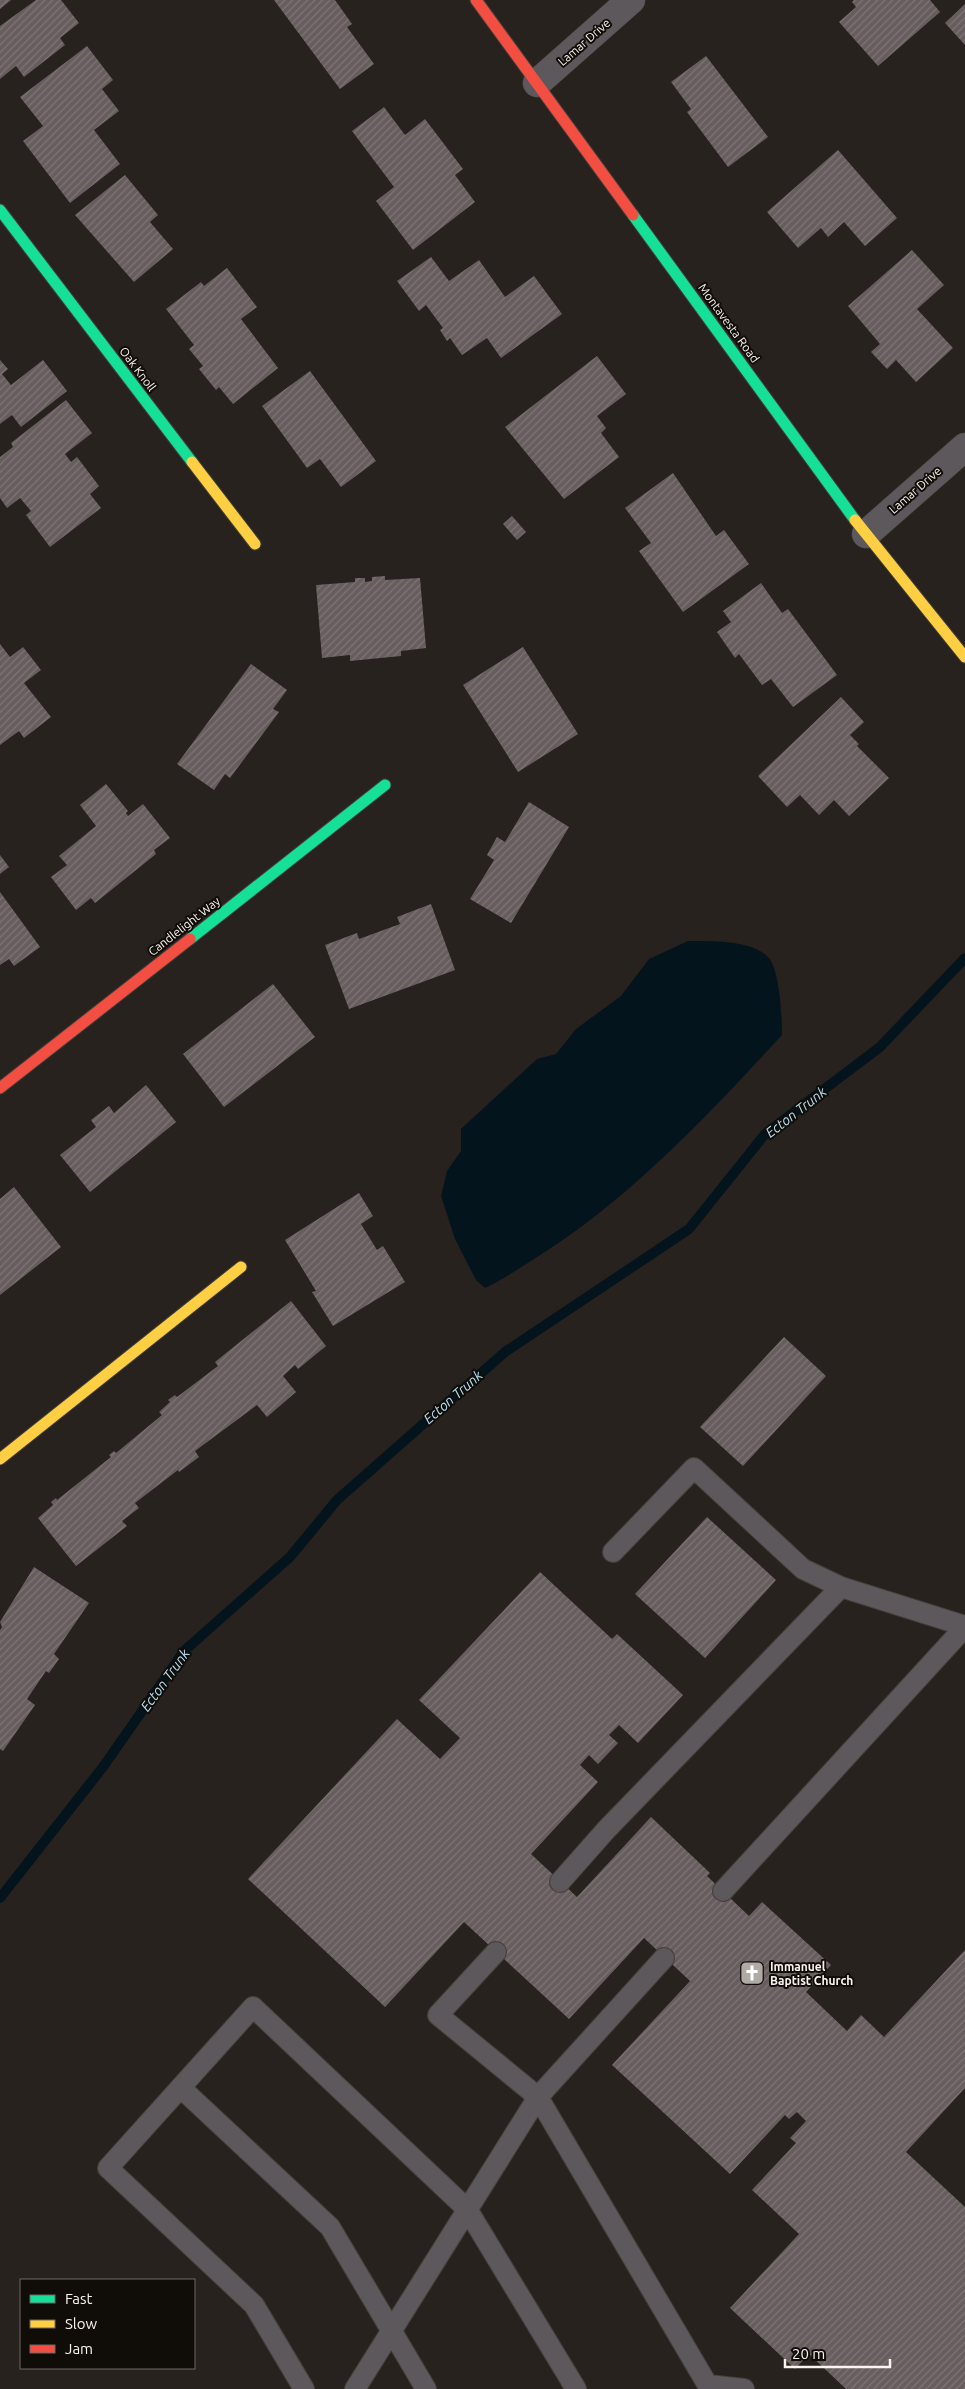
<svg xmlns="http://www.w3.org/2000/svg" width="965" height="2389" font-family="Ubuntu,sans-serif">
  <style>
    .water { fill: #04141d }
    .lines { fill: none; stroke-linecap: round; stroke-linejoin: round }
    .stream { stroke: #04141d; stroke-width: 10 }
    .building { fill: url(#building-hatch) }
    .lane-casing { stroke: #443f3b; stroke-width: 22 }
    .street-casing { stroke: #443f3b; stroke-width: 29 }
    .fast-casing { stroke: #443f3b; stroke-width: 13 }
    .slow-casing { stroke: #443f3b; stroke-width: 13 }
    .jam-casing { stroke: #443f3b; stroke-width: 13 }
    .lane { stroke: #5d585b; stroke-width: 20 }
    .street { stroke: #5d585b; stroke-width: 28 }
    .fast { stroke: #16e098; stroke-width: 11 }
    .slow { stroke: #ffcf43; stroke-width: 11 }
    .jam { stroke: #f24e42; stroke-width: 11 }
    .labels { text-anchor: middle; dominant-baseline: central; stroke-width: 4; stroke-linejoin: round; paint-order: stroke }
    .street-label { font-size: 12px; fill: #faf4ee; stroke: #100c08 }
    .poi-label { font-size: 12px; font-weight: bold; fill: #faf4ee; stroke: #100c08; text-anchor: start }
    .water-label { font-size: 14px; font-style: italic; fill: #b6e3f8; stroke: #100c08 }
  </style>
  <defs>
    <pattern id="building-hatch" width="6" height="6" patternUnits="userSpaceOnUse" patternTransform="scale(1.25)"><rect width="6" height="6" fill="#675c5e"/><path d="M-1 1l2-2M0 6l6-6M5 7l2-2" fill="none" stroke="#7e7475"/></pattern>
  </defs>
  <rect width="100%" height="100%" fill="#27221d"/>
  <path class="water" d="M 688,941 C 710,941 750,940 767,956 C 780,967 782,1018 782,1035 C 706,1117 630,1199 534,1259 C 518,1269 502,1280 485,1288 L 476,1280 L 455,1239 L 441,1196 L 447,1171 L 461,1151 L 461,1129 L 537,1059 L 556,1054 L 576,1029 L 621,996 L 649,959 Z"/>
  <g class="lines">
    <path class="stream" d="M 0,1898 L 103,1767 L 184,1651 L 290,1557 L 337,1500 L 505,1352 L 689,1229 L 765,1134 L 880,1047 L 965,958"/>
  </g>
  <path class="building" d="M 0,0 L 11,0 L 0,9 Z
    M 36,0 L 61,0 L 79,23 L 60,38 L 65,45 L 24,77 L 16,66 L 0,79 L 0,26 Z
    M 274,0 L 335,0 L 352,24 L 347,27 L 374,64 L 340,89 Z
    M 854,0 L 930,0 L 940,12 L 878,66 L 839,22 L 856,7 L 852,2 Z
    M 965,4 L 965,45 L 945,23 Z
    M 87,46 L 113,80 L 102,89 L 119,111 L 94,130 L 120,164 L 70,203 L 23,141 L 43,126 L 20,97 Z
    M 706,56 L 768,137 L 728,167 L 687,112 L 691,109 L 671,82 Z
    M 384,107 L 405,135 L 425,119 L 463,169 L 455,175 L 475,202 L 413,250 L 376,201 L 394,187 L 352,131 Z
    M 838,150 L 897,218 L 865,246 L 844,222 L 828,237 L 821,228 L 798,248 L 767,212 Z
    M 125,175 L 158,215 L 150,222 L 173,249 L 134,282 L 75,215 Z
    M 912,250 L 944,285 L 917,309 L 953,348 L 916,382 L 896,360 L 887,369 L 871,352 L 880,344 L 848,306 Z
    M 431,257 L 449,281 L 479,260 L 505,297 L 534,276 L 562,314 L 501,358 L 487,338 L 462,355 L 450,338 L 447,341 L 440,330 L 443,328 L 426,305 L 419,311 L 397,281 Z
    M 227,268 L 257,307 L 241,319 L 278,368 L 233,404 L 219,387 L 216,390 L 199,369 L 203,366 L 189,349 L 194,345 L 166,309 L 201,282 L 204,286 Z
    M 597,356 L 626,394 L 597,416 L 606,428 L 601,433 L 619,457 L 564,499 L 505,427 Z
    M 0,360 L 8,369 L 2,374 L 11,385 L 43,360 L 67,391 L 21,427 L 12,415 L 0,424 Z
    M 310,371 L 376,461 L 341,487 L 320,459 L 307,468 L 262,406 Z
    M 66,400 L 92,433 L 65,454 L 71,462 L 77,457 L 99,486 L 90,494 L 101,508 L 50,547 L 26,515 L 31,511 L 20,498 L 7,508 L 0,498 L 0,457 L 13,447 L 11,443 Z
    M 673,473 L 716,536 L 724,530 L 749,564 L 683,612 L 639,551 L 651,543 L 625,508 Z
    M 512,516 L 526,532 L 517,540 L 503,524 Z
    M 385,576 L 385,580 L 420,578 L 426,648 L 401,651 L 401,656 L 350,661 L 350,655 L 322,658 L 316,585 L 355,582 L 355,578 L 365,578 L 365,582 L 372,581 L 372,577 Z
    M 761,583 L 782,613 L 788,609 L 837,675 L 793,707 L 771,679 L 762,685 L 739,654 L 735,658 L 717,632 L 731,622 L 723,611 Z
    M 0,644 L 10,657 L 23,647 L 41,670 L 24,683 L 51,717 L 24,738 L 19,731 L 0,745 Z
    M 523,647 L 578,734 L 518,772 L 463,685 Z
    M 251,664 L 287,690 L 273,709 L 279,712 L 230,778 L 225,774 L 214,790 L 177,764 Z
    M 841,697 L 864,722 L 850,735 L 859,744 L 857,746 L 889,778 L 849,816 L 834,800 L 819,815 L 800,795 L 787,807 L 758,776 Z
    M 106,784 L 128,811 L 126,813 L 128,816 L 143,804 L 170,838 L 154,850 L 156,854 L 95,903 L 91,898 L 76,910 L 51,877 L 67,865 L 59,856 L 96,826 L 80,805 Z
    M 529,802 L 569,827 L 511,923 L 470,899 L 494,860 L 487,855 L 497,837 L 505,842 Z
    M 0,855 L 9,867 L 0,874 Z
    M 0,892 L 40,947 L 14,966 L 9,959 L 0,965 Z
    M 431,904 L 455,970 L 349,1009 L 325,945 L 357,933 L 359,939 L 400,924 L 397,917 Z
    M 273,984 L 315,1037 L 224,1107 L 183,1054 Z
    M 146,1085 L 176,1122 L 90,1192 L 60,1155 L 96,1127 L 91,1120 L 109,1106 L 114,1113 Z
    M 14,1187 L 61,1247 L 0,1295 L 0,1199 Z
    M 359,1193 L 373,1216 L 361,1224 L 377,1250 L 383,1246 L 405,1282 L 333,1326 L 312,1292 L 316,1291 L 285,1240 Z
    M 291,1301 L 326,1346 L 298,1369 L 295,1365 L 283,1376 L 296,1392 L 267,1417 L 257,1405 L 195,1451 L 199,1457 L 179,1472 L 178,1470 L 135,1503 L 139,1508 L 122,1521 L 127,1526 L 76,1566 L 38,1518 L 53,1505 L 51,1502 L 56,1498 L 57,1500 L 111,1457 L 109,1455 L 114,1451 L 116,1453 L 162,1415 L 159,1412 L 170,1402 L 168,1400 L 175,1395 L 177,1397 L 218,1366 L 215,1362 Z
    M 784,1337 L 826,1376 L 743,1466 L 700,1427 Z
    M 707,1517 L 776,1580 L 705,1658 L 635,1594 Z
    M 34,1567 L 89,1603 L 54,1654 L 59,1659 L 49,1673 L 46,1671 L 27,1699 L 35,1705 L 3,1751 L 0,1749 L 0,1630 L 2,1627 L 0,1622 Z
    M 540,1572 L 612,1639 L 617,1634 L 683,1695 L 638,1743 L 619,1725 L 609,1735 L 618,1743 L 598,1764 L 589,1755 L 580,1765 L 598,1782 L 531,1854 L 577,1897 L 651,1817 L 710,1873 L 707,1876 L 749,1916 L 762,1902 L 831,1965 L 806,1992 L 847,2031 L 861,2015 L 884,2037 L 965,1950 L 965,2088 L 906,2152 L 965,2207 L 965,2389 L 846,2389 L 809,2354 L 795,2369 L 730,2308 L 799,2234 L 752,2190 L 796,2143 L 790,2138 L 806,2121 L 797,2112 L 789,2119 L 785,2115 L 730,2174 L 612,2065 L 690,1981 L 644,1938 L 569,2019 L 464,1922 L 385,2007 L 248,1879 L 397,1719 L 440,1759 L 460,1738 L 419,1700 Z"/>
  <g class="lines">
    <g class="lane-casing">
      <path id="lane" d="M 613,1552 L 694,1468 L 803,1569 L 841,1587 L 965,1626
        M 560,1882 L 606,1830 L 841,1587
        M 723,1891 L 965,1627
        M 496,1952 L 438,2015 L 538,2097 L 664,1958
        M 181,2088 L 330,2227 L 426,2389
        M 708,2385 L 744,2389
        M 304,2389 L 254,2305 L 108,2168 L 253,2007 L 467,2209 L 576,2389
        M 355,2389 L 538,2097 L 710,2389"/>
    </g>
    <g class="street-casing">
      <path id="street" d="M 537,83 L 631,0
        M 866,534 L 965,447"/>
    </g>
    <g class="fast-casing">
      <path id="fast" d="M 0,210 L 192,462
        M 633,215 L 855,520
        M 190,939 L 385,785"/>
    </g>
    <g class="slow-casing">
      <path id="slow" d="M 192,462 L 255,544
        M 855,520 L 965,657
        M 0,1459 L 241,1267"/>
    </g>
    <g class="jam-casing">
      <path id="jam" d="M 476,0 L 633,215
        M 0,1088 L 190,939"/>
    </g>
    <use href="#lane" class="lane"/>
    <use href="#street" class="street"/>
    <use href="#fast" class="fast"/>
    <use href="#slow" class="slow"/>
    <use href="#jam" class="jam"/>
  </g>
  <defs>
    <g id="church-square" transform="scale(1.25)"><rect x="-9" y="-9" width="18" height="18" rx="4" fill="#b0aaa5" stroke="#100c08"/><path d="M-1.2-6h2.4v3.5h3.3v2.4h-3.3V6h-2.4V-.1h-3.3v-2.4h3.3Z" fill="#fff"/></g>
  </defs>
  <g fill-rule="evenodd">
    <use href="#church-square" x="752" y="1973"/>
  </g>
  <g class="labels">
    <g class="street-label">
      <text transform="translate(584 42) rotate(-41)">Lamar Drive</text>
      <text transform="translate(729 323) rotate(54)">Montavesta Road</text>
      <text transform="translate(138 369) rotate(53)">Oak Knoll</text>
      <text transform="translate(915 490) rotate(-41)">Lamar Drive</text>
      <text transform="translate(184 926) rotate(-38)">Candlelight Way</text>
    </g>
    <g class="poi-label">
      <text x="770" y="1966">Immanuel<tspan x="770" dy="14">Baptist Church</tspan></text>
    </g>
    <g class="water-label">
      <text transform="translate(796 1112) rotate(-38)">Ecton Trunk</text>
      <text transform="translate(453 1397) rotate(-41)">Ecton Trunk</text>
      <text transform="translate(165 1680) rotate(-54)">Ecton Trunk</text>
    </g>
  </g>
  <rect x="20" y="2279" width="175" height="90" fill="#100c08" stroke="#6e6964"/>
  <rect x="30" y="2295" width="25" height="8" fill="#16e098" stroke="#6e6964"/>
  <text x="65" y="2304" font-size="15" fill="#faf4ee">Fast</text>
  <rect x="30" y="2320" width="25" height="8" fill="#ffcf43" stroke="#6e6964"/>
  <text x="65" y="2329" font-size="15" fill="#faf4ee">Slow</text>
  <rect x="30" y="2345" width="25" height="8" fill="#f24e42" stroke="#6e6964"/>
  <text x="65" y="2354" font-size="15" fill="#faf4ee">Jam</text>
  <path d="M785 2359v8h105v-8" fill="none" stroke="#faf4ee" stroke-width="2.5"/>
  <text x="792" y="2359" font-size="15" fill="#faf4ee" stroke="#100c08" stroke-width="4" paint-order="stroke">20 m</text>
</svg>
